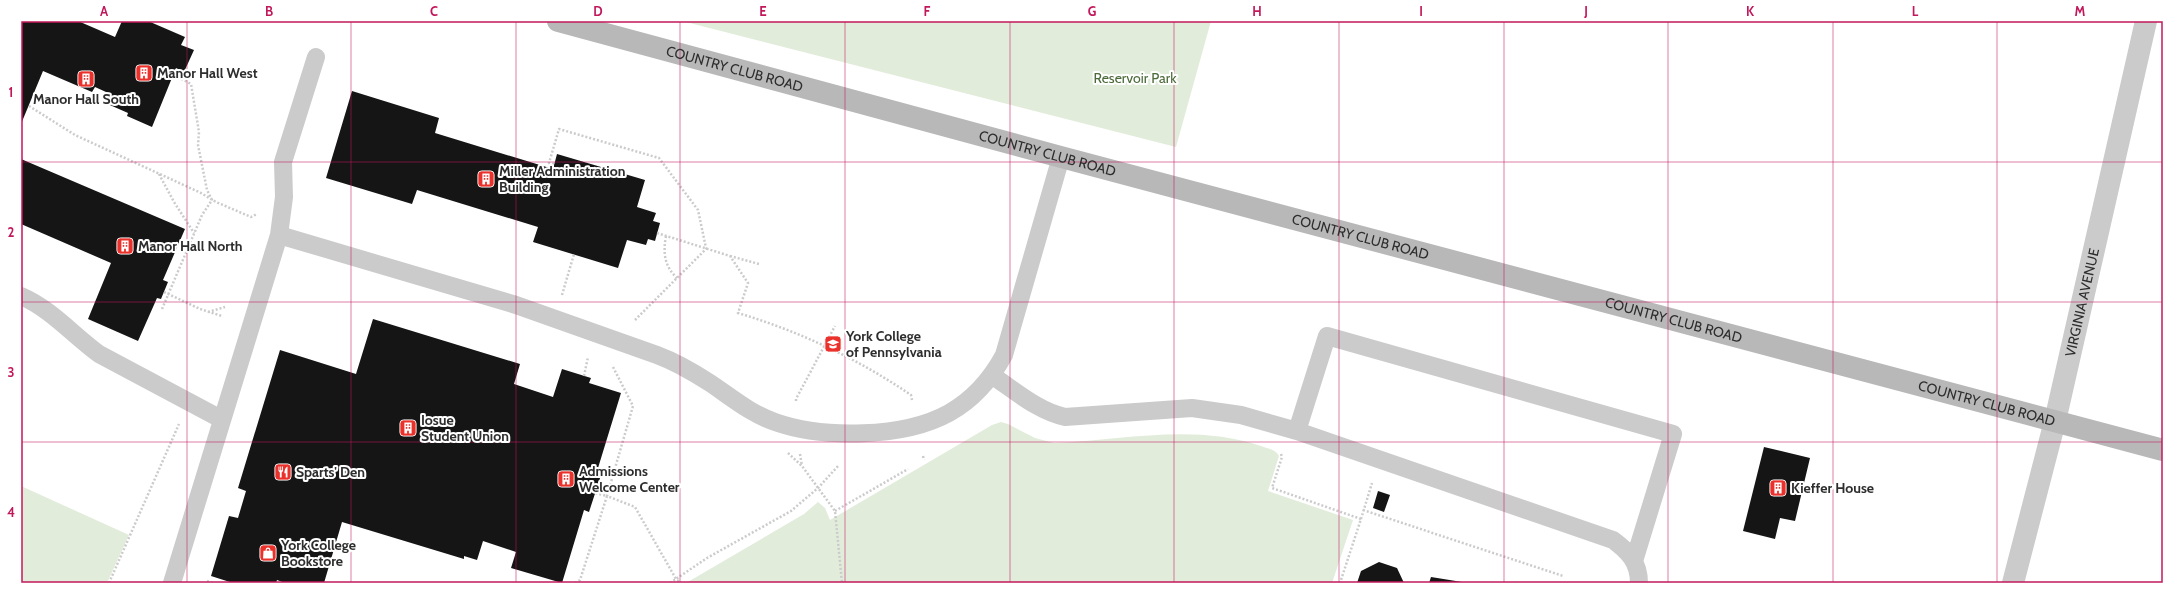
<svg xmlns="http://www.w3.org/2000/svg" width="2184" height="604" font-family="Cabin,sans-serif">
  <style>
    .green { fill: #e2ecdb }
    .building { fill: #151515 }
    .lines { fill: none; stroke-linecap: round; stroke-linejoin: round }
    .path { stroke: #cbcbcb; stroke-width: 2.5; stroke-dasharray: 2 2; stroke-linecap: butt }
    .lane { stroke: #cbcbcb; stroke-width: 18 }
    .street { stroke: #cbcbcb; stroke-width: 22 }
    .secondary { stroke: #b8b8b8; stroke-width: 22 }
    .grid { fill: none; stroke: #c2185b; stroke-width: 1; stroke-opacity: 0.55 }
    .labels { text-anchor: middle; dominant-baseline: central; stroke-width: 4; stroke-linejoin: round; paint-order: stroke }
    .street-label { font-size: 14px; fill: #2e2e2e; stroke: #fff }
    .poi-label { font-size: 14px; font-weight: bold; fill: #2e2e2e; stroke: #fff; text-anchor: start }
    .park-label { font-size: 14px; fill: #4c6b3a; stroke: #fff }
    .neatline { fill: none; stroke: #c2185b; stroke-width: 1.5 }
    .grid-label { font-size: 13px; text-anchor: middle; font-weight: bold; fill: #c2185b }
  </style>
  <rect width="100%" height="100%" fill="#fff"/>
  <path class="green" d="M 682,21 L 1211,21 L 1176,147 Z
    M 1001,422 L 1008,424 L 1035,438 L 1054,443 C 1122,440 1195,423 1261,446 C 1268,449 1275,449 1279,456 L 1268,491 L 1353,520 L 1332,583 L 686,583 L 804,514 L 818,502 L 825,508 L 830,520 L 992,425 Z
    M 21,486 L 129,535 L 107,583 L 21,583 Z"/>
  <path class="building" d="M 21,21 L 78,21 L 115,37 L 122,21 L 148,21 L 185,37 L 181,45 L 194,50 L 184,72 L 176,68 L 152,127 L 127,116 L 128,113 L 103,102 L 106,92 L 95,87 L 92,92 L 43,71 L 21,124 Z
    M 352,91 L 439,118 L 435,133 L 553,169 L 557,154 L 645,180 L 637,207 L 656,213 L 653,221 L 660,223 L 655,241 L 648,239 L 646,245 L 627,240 L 618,268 L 533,242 L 538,227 L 417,190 L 412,204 L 326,178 Z
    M 21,159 L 185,229 L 163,280 L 168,282 L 161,299 L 157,298 L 138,341 L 88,319 L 111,263 L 21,224 Z
    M 373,319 L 520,364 L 514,384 L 553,397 L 562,369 L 591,378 L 589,383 L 621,393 L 598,468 L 603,469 L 589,512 L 584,510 L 562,583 L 511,568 L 516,552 L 483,541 L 477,560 L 464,556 L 464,559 L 342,522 L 324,583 L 285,583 L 277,580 L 276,583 L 233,583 L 211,576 L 229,516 L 238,518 L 246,491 L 238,488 L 280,350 L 356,374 Z
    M 1764,447 L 1810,458 L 1795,521 L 1780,518 L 1775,539 L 1743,531 Z
    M 1378,491 L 1390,495 L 1384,512 L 1373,508 Z
    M 1379,562 L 1397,568 L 1404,583 L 1357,583 L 1361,571 Z
    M 1431,577 L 1462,582 L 1462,583 L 1429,583 Z"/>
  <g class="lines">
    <path class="path" d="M 29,106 L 75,135 L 201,193 L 216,202 L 251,217 L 257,214
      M 554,164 L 549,163 L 559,129 L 659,158 L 698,210 L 706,248
      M 159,174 L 174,202 L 194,233
      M 657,233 L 730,256 L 748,283 L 738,313 C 801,332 858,359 911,395 L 912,400
      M 666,236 C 663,252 664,266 677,278
      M 730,256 L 759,264
      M 164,292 L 200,309 L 222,316
      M 562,295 L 574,254
      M 162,309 L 202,215 L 212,200 L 207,190 L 198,145 L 199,132 L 191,84 L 174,75
      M 208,312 L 225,307
      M 635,320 L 707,248
      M 613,367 L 633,406 L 607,496 L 635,507 L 676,579 L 681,583
      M 584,376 L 588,357
      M 796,401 L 796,399 L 835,326
      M 788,453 L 802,466 L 835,511 L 842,583
      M 800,454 L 802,466
      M 1281,454 L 1282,457 L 1272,488 L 1361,519 L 1340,583
      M 923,456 L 924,460
      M 1363,510 L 1563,576
      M 835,511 L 908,469
      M 1361,519 L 1372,483
      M 207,581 L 213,583
      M 109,583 L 179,424
      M 575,583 L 580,580 L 607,496 L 595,493
      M 670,583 L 707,558 L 791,511 L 818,488 L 839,465"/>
    <path class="lane" d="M 279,235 L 516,305 L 657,355 C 676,362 693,372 710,383 C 731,397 751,414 775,422 C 823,439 904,438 949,413 C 974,399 991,379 1004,355 L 1061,157
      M 21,296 C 51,309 73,335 99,354 L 221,419
      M 993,376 C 1015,391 1038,411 1065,417 L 1192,408 L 1241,415 L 1297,431 L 1613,540 C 1628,551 1639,562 1639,583
      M 1297,431 L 1327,336 L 1673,434 L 1634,561
      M 172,583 L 279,235 L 284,197 L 283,162 L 316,57"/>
    <path class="street" id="s1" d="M 2013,583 L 2055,421 L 2146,21"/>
    <path class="secondary" id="s2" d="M 558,21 L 1061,157 L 2163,450"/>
  </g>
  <path class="grid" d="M 187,21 L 187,583M 351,21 L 351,583M 516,21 L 516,583M 680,21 L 680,583M 845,21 L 845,583M 1010,21 L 1010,583M 1174,21 L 1174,583M 1339,21 L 1339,583M 1504,21 L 1504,583M 1668,21 L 1668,583M 1833,21 L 1833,583M 1997,21 L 1997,583M 21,162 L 2163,162M 21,302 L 2163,302M 21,442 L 2163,442"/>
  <defs>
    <g id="building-square" transform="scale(0.9)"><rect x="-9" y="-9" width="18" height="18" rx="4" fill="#ea312b" stroke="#fff"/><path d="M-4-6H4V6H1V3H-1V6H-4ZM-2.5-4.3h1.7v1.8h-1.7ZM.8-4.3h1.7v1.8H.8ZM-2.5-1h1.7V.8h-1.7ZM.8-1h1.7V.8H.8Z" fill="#fff"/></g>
    <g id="university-square" transform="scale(0.9)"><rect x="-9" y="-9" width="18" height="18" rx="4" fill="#ea312b" stroke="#fff"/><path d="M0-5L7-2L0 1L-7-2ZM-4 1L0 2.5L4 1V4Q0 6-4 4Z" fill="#fff"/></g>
    <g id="restaurant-square" transform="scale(0.9)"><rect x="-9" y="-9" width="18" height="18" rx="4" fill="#ea312b" stroke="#fff"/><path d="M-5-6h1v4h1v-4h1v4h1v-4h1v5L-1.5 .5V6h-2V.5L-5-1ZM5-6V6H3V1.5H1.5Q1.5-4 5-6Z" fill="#fff"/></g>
    <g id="shop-square" transform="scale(0.9)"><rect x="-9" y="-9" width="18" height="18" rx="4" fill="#ea312b" stroke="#fff"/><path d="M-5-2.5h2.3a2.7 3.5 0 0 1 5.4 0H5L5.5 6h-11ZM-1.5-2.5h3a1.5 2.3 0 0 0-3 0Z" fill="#fff"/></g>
  </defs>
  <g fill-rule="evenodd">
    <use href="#building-square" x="144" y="73"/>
    <use href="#building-square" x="86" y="79"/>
    <use href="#building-square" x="486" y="179"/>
    <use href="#building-square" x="125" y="246"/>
    <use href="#university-square" x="833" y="344"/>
    <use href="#building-square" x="408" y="428"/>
    <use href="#restaurant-square" x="283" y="472"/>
    <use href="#building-square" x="566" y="479"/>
    <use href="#building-square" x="1778" y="488"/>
    <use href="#shop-square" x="268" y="553"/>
  </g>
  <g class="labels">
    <g class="street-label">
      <text stroke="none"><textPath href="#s2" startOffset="183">COUNTRY CLUB ROAD</textPath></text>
      <text stroke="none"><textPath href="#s2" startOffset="507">COUNTRY CLUB ROAD</textPath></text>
      <text stroke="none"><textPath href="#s2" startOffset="831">COUNTRY CLUB ROAD</textPath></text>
      <text stroke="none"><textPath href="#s1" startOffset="289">VIRGINIA AVENUE</textPath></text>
      <text stroke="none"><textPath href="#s2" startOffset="1155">COUNTRY CLUB ROAD</textPath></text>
      <text stroke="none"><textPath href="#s2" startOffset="1479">COUNTRY CLUB ROAD</textPath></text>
    </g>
    <g class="poi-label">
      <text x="157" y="73">Manor Hall West</text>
      <text x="86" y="99" text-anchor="middle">Manor Hall South</text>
      <text x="499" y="171">Miller Administration<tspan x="499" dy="16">Building</tspan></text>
      <text x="138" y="246">Manor Hall North</text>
      <text x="846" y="336">York College<tspan x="846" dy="16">of Pennsylvania</tspan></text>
      <text x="421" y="420">Iosue<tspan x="421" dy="16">Student Union</tspan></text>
      <text x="579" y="471">Admissions<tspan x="579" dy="16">Welcome Center</tspan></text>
      <text x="296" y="472">Sparts' Den</text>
      <text x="1791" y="488">Kieffer House</text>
      <text x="281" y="545">York College<tspan x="281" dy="16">Bookstore</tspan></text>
    </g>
    <g class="park-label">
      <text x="1135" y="78">Reservoir Park</text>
    </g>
  </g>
  <rect width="2184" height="604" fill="none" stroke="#ffffff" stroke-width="44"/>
  <rect x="22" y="22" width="2140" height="560" class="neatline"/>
  <g class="grid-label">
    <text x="104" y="16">A</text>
    <text x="269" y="16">B</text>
    <text x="434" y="16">C</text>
    <text x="598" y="16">D</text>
    <text x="763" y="16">E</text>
    <text x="927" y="16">F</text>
    <text x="1092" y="16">G</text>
    <text x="1257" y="16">H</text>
    <text x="1421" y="16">I</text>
    <text x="1586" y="16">J</text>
    <text x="1750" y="16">K</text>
    <text x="1915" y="16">L</text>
    <text x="2080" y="16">M</text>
    <text x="11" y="97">1</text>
    <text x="11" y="237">2</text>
    <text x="11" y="377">3</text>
    <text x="11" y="517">4</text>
  </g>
</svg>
